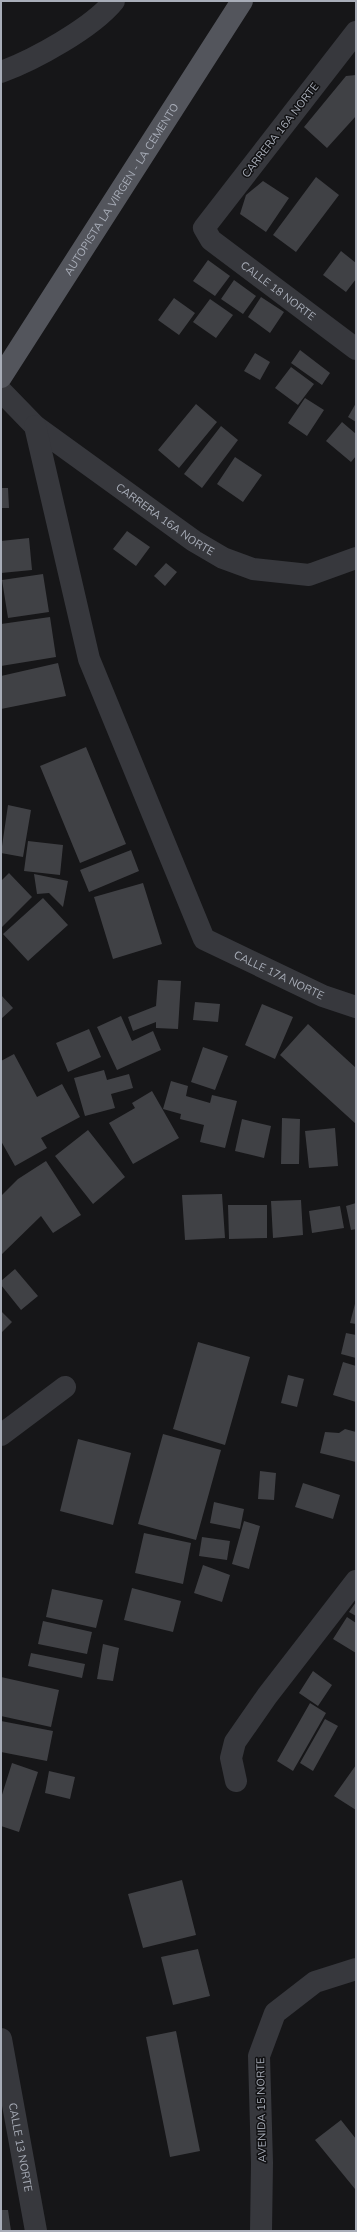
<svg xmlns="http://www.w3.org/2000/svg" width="357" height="2232" font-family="Mulish,sans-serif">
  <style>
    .building { fill: #404145 }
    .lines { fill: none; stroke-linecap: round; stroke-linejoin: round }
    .minor { stroke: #37383d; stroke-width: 22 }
    .tertiary { stroke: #37383d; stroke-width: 22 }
    .primary { stroke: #53555c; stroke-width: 22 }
    .labels { text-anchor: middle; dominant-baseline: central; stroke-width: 3; stroke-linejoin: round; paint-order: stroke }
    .street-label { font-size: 11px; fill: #a8adb8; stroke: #111113 }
  </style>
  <rect width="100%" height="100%" fill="#161618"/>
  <path class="building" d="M 356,75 L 356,116 L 327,148 L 304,127 L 346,76 Z
    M 316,177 L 339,195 L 296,252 L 273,235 Z
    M 263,181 L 289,198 L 266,232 L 240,214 L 246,195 Z
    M 341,251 L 356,263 L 356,279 L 346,292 L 323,275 Z
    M 208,260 L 230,276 L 215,296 L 193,281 Z
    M 234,280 L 256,296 L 243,314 L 221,299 Z
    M 261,297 L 284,312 L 270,333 L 248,317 Z
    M 174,298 L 195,313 L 179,335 L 158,320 Z
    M 210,299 L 233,315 L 216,338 L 193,322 Z
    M 300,350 L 330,373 L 322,385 L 291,363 Z
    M 255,353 L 270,362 L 260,380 L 244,371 Z
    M 291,367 L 314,384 L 298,405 L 275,388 Z
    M 305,398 L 324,410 L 307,436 L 288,423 Z
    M 356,403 L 356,422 L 348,417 Z
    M 196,404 L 217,422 L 179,468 L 158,450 Z
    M 342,422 L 356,434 L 356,456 L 351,462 L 326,441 Z
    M 221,426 L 238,440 L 202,488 L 184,474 Z
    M 235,457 L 262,475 L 243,502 L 217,484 Z
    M 1,488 L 8,488 L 9,508 L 1,508 Z
    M 127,531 L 150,547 L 136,566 L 113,549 Z
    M 29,538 L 32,570 L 1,573 L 1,541 Z
    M 166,563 L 177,572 L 165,586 L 154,576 Z
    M 43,574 L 49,612 L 8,618 L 2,580 Z
    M 50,617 L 56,657 L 1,666 L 1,624 Z
    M 58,663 L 66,696 L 1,709 L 1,676 Z
    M 86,747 L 126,844 L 80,863 L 40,766 Z
    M 8,805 L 31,810 L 23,857 L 1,853 Z
    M 28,841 L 63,845 L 60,875 L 24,871 Z
    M 131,850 L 139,871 L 89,892 L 80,870 Z
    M 9,873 L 32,897 L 1,928 L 1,881 Z
    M 34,874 L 68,881 L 63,907 L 49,893 L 37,894 Z
    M 143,883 L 162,944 L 113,959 L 94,897 Z
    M 43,898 L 68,925 L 28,961 L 3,934 Z
    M 158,980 L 181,981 L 178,1029 L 156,1028 L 156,1022 L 133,1031 L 128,1017 L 156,1006 Z
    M 1,995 L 13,1008 L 1,1019 Z
    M 195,1002 L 220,1004 L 218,1022 L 193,1020 Z
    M 262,1004 L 293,1017 L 275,1059 L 245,1045 Z
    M 121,1016 L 132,1041 L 153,1031 L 161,1050 L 117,1070 L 97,1027 Z
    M 308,1024 L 356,1068 L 356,1124 L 280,1055 Z
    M 89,1029 L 101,1057 L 68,1072 L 56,1043 Z
    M 203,1047 L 228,1056 L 215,1090 L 191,1082 Z
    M 14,1054 L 37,1097 L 62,1084 L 80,1117 L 41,1138 L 47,1148 L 15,1166 L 1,1141 L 1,1061 Z
    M 104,1070 L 107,1080 L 129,1074 L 133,1088 L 111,1094 L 115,1108 L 85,1116 L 74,1078 Z
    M 171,1081 L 188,1086 L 186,1096 L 210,1103 L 212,1095 L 237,1101 L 225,1148 L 200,1142 L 204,1125 L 180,1119 L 181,1114 L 163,1109 Z
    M 152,1091 L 179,1138 L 133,1164 L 109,1123 L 135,1108 L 132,1103 Z
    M 282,1118 L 300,1119 L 299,1164 L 281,1164 Z
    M 242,1119 L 271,1126 L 264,1158 L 235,1151 Z
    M 335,1128 L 338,1166 L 309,1168 L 305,1131 Z
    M 88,1130 L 125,1177 L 93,1204 L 55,1156 Z
    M 46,1161 L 81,1215 L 53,1233 L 41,1216 L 1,1255 L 1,1196 L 18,1179 Z
    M 222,1194 L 225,1238 L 185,1240 L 182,1195 Z
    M 301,1200 L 303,1235 L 273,1238 L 271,1201 Z
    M 356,1203 L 356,1229 L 351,1230 L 346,1206 Z
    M 228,1205 L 267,1205 L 267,1238 L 229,1239 Z
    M 340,1206 L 344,1228 L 312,1233 L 309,1211 Z
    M 15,1269 L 38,1296 L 21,1310 L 1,1285 L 1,1281 Z
    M 356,1300 L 356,1324 L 350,1323 Z
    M 1,1311 L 12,1322 L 1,1333 Z
    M 346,1333 L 356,1335 L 356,1358 L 341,1354 Z
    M 198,1342 L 250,1357 L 225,1445 L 173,1429 Z
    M 343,1362 L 356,1366 L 356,1402 L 333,1395 Z
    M 288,1375 L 304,1379 L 297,1407 L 281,1403 Z
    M 345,1429 L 356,1432 L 356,1462 L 320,1453 L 325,1432 L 339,1433 Z
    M 163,1434 L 221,1450 L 196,1540 L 138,1524 Z
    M 78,1439 L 131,1453 L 113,1525 L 60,1511 Z
    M 260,1471 L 276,1473 L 274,1500 L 258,1499 Z
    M 303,1483 L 340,1495 L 333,1519 L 295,1507 Z
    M 214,1502 L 244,1509 L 240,1529 L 210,1523 Z
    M 244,1521 L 260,1526 L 249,1569 L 232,1564 Z
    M 144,1533 L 191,1543 L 183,1584 L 135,1573 Z
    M 202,1537 L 230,1541 L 227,1560 L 199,1556 Z
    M 203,1565 L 230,1575 L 222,1602 L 194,1593 Z
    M 132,1588 L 181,1601 L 173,1632 L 124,1620 Z
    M 52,1589 L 103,1600 L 96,1628 L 46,1617 Z
    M 356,1602 L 356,1616 L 349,1612 Z
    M 347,1617 L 356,1623 L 356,1653 L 333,1639 Z
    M 43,1621 L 92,1632 L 87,1654 L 38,1644 Z
    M 103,1644 L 119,1648 L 113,1681 L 97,1679 Z
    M 31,1653 L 85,1664 L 82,1678 L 28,1666 Z
    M 313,1671 L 332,1685 L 318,1706 L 299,1693 Z
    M 1,1677 L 59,1690 L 51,1727 L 1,1716 Z
    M 310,1703 L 326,1713 L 293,1771 L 277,1761 Z
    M 325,1719 L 338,1726 L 313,1771 L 300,1763 Z
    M 1,1721 L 53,1731 L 47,1761 L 1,1752 Z
    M 12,1763 L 38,1772 L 19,1832 L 1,1826 L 1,1798 Z
    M 356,1765 L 356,1810 L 334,1796 Z
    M 49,1771 L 75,1777 L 70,1799 L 45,1793 Z
    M 182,1880 L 196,1935 L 143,1948 L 128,1894 Z
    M 198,1949 L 210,1996 L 173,2005 L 161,1957 Z
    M 176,2031 L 200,2151 L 170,2157 L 146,2037 Z
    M 341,2120 L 356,2139 L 355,2189 L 315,2140 Z
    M 1,2210 L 8,2210 L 11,2231 L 1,2231 Z"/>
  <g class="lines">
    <g class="minor">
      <path id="s1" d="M 356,32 L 204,228 L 211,240 L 356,349"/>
      <path id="s2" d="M 1,391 L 35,426 L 194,541 L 223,558 L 253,569 L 309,575 L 356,558"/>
      <path id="s3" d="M 35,426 L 89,659 L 204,939 L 323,996 L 356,1007"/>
      <path d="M 1,1435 L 65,1387"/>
      <path d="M 236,1781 L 231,1758 L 235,1742 L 267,1696 L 356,1581"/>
      <path id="s4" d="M 1,2039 L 36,2231"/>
      <path d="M 261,2231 L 262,2163 L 259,2056 L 275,2013 L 315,1982 L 356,1969"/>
    </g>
    <path class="tertiary" d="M 1,72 C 34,60 92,28 114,1"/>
    <path class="primary" id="s5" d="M 1,377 L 242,1"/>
  </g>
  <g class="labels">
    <g class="street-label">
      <text transform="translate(280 130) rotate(-52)">CARRERA 16A NORTE</text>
      <text stroke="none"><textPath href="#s5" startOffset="223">AUTOPISTA LA VIRGEN - LA CEMENTO</textPath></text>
      <text stroke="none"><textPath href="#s1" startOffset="346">CALLE 18 NORTE</textPath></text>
      <text stroke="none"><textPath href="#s2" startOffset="209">CARRERA 16A NORTE</textPath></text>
      <text stroke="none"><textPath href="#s3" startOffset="625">CALLE 17A NORTE</textPath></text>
      <text transform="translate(261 2110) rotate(-91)">AVENIDA 15 NORTE</text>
      <text stroke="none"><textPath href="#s4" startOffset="110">CALLE 13 NORTE</textPath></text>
    </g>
  </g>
  <rect width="357" height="2232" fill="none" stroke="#a8adb8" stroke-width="4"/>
</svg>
